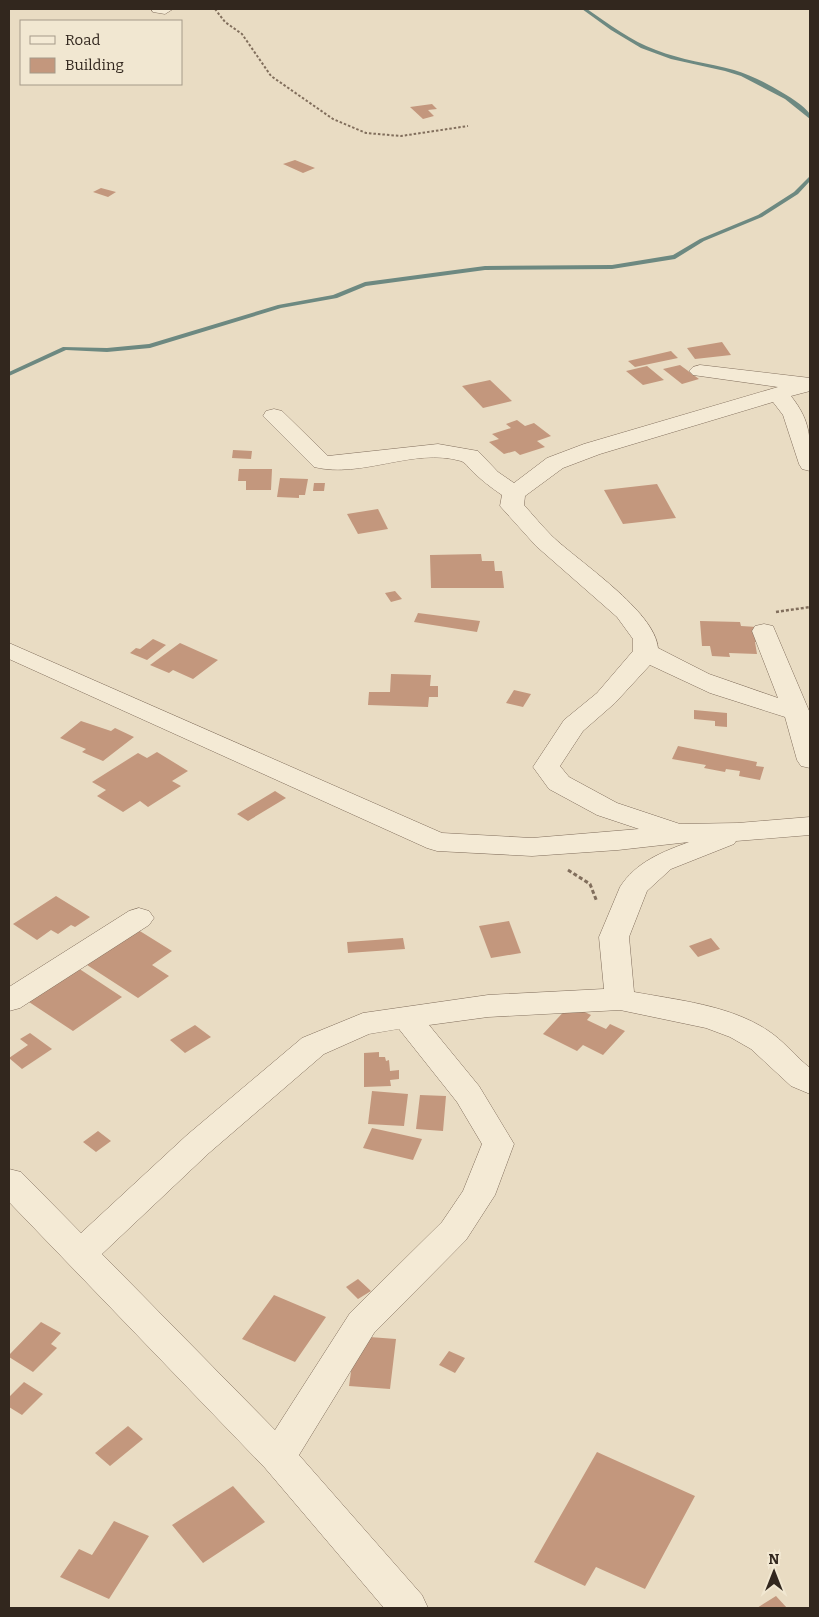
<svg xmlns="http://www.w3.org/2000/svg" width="819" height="1617" font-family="Bitter,serif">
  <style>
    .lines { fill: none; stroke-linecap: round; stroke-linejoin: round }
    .stream { fill: #6d8981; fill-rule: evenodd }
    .building { fill: #c3977d }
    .minor-casing { stroke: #816e5c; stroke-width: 1 }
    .path-far2 { stroke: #816e5c; stroke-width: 2; stroke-dasharray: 2.5 2; stroke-linecap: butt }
    .path-far1 { stroke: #816e5c; stroke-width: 2.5; stroke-dasharray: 3 2; stroke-linecap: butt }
    .path { stroke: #816e5c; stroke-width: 3; stroke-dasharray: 4 2.5; stroke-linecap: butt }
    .minor { fill: #f4ead5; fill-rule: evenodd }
  </style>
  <rect width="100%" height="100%" fill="#e9dcc3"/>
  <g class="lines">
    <path class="stream" d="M 582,9 L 587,9 C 609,24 631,41 656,50 C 681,60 708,63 734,70 C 751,75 768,84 783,93 C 793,99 803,105 810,114 L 810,119 L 785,99 L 741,76 L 725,71 L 671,59 L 641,48 L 611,30 Z
      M 810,176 L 810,181 L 798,194 L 762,217 L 704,241 L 675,259 L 612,269 L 485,270 L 366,286 L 337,298 L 281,308 L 150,348 L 107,352 L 66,350 L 9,376 L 9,372 L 63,347 L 107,348 L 149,344 L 278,305 L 333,295 L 365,282 L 485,266 L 612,265 L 673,255 L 700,239 L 758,215 L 794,192 Z"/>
  </g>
  <path class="building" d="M 432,104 L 437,109 L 428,110 L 434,116 L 423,119 L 410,107 Z
    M 295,160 L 315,168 L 303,173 L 283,164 Z
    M 101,188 L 116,192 L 108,197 L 93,192 Z
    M 722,342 L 731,355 L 695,359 L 687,348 Z
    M 671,351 L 678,358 L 635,367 L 628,361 Z
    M 680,365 L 699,379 L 682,384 L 663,369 Z
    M 647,366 L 664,380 L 643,385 L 626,371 Z
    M 490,380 L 512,401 L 483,408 L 462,386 Z
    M 517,420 L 525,426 L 534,423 L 551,436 L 537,441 L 545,447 L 520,455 L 515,451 L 504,454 L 489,442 L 499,439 L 492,434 L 511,428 L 506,424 Z
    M 233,450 L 252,451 L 251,459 L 232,458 Z
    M 239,469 L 272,469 L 271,490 L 246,490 L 246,481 L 238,481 Z
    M 280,478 L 308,479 L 305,495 L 299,495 L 299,498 L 277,497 Z
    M 314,483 L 325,483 L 324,491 L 313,491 Z
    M 657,484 L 676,518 L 623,524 L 604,490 Z
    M 378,509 L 388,529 L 358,534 L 347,514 Z
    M 481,554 L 482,561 L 494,561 L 495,571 L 502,571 L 504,588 L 431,588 L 430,555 Z
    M 395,591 L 402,599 L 391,602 L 385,593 Z
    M 418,613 L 480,621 L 477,632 L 414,622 Z
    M 700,621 L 740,622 L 741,626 L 757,627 L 760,642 L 755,642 L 757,654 L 729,653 L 730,657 L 712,656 L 710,646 L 702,646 Z
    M 153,639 L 166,645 L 147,660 L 130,653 L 136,648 L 140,649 Z
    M 180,643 L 218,660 L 193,679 L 173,670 L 169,673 L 150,665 Z
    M 391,674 L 431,675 L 430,686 L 438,686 L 438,697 L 429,697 L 428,707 L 368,705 L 369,692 L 390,692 Z
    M 514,690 L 531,694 L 523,707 L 506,703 Z
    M 694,710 L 727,713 L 727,727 L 715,726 L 715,721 L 694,719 Z
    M 81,721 L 111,731 L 115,728 L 134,737 L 103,761 L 82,752 L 86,749 L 60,738 Z
    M 678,746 L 757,762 L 756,766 L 764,767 L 760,780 L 739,776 L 740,771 L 726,769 L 725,772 L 704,768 L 706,765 L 672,759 Z
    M 157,752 L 188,771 L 172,781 L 181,786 L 148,807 L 140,801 L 123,812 L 97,796 L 106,790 L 92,782 L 138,753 L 147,758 Z
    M 275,791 L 286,798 L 248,821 L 237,814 Z
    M 56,896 L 90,917 L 75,927 L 71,925 L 58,934 L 51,930 L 37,940 L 13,924 Z
    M 509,921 L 521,953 L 491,958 L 479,926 Z
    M 135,928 L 172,951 L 152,965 L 169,976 L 138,998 L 84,963 Z
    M 403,938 L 405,949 L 348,953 L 347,942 Z
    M 711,938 L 720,949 L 698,957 L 689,946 Z
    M 78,968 L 122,997 L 73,1031 L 29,1002 Z
    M 570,1005 L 591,1015 L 587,1020 L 606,1029 L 610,1024 L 625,1031 L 603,1055 L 583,1045 L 577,1051 L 543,1034 Z
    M 195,1025 L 211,1037 L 185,1053 L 170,1040 Z
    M 30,1033 L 52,1049 L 22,1069 L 9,1058 L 28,1045 L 20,1039 Z
    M 379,1052 L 379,1057 L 385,1057 L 386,1061 L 389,1060 L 390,1071 L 399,1070 L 399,1079 L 390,1080 L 391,1086 L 364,1087 L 364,1053 Z
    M 372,1091 L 408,1094 L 404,1126 L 368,1124 Z
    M 420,1095 L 446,1096 L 443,1131 L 416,1129 Z
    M 372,1128 L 422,1139 L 413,1160 L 363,1148 Z
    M 98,1131 L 111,1141 L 96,1152 L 83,1142 Z
    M 358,1279 L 371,1291 L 358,1299 L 346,1287 Z
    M 274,1295 L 326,1317 L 295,1362 L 242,1339 Z
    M 41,1322 L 61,1333 L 51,1344 L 57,1348 L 33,1372 L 9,1357 L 9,1355 Z
    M 356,1336 L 396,1339 L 390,1389 L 349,1386 Z
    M 449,1351 L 465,1358 L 455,1373 L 439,1365 Z
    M 24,1382 L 43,1394 L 22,1415 L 9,1407 L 9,1397 Z
    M 128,1426 L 143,1439 L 110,1466 L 95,1453 Z
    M 597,1452 L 695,1496 L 645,1589 L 596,1567 L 585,1586 L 534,1562 Z
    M 233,1486 L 265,1522 L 203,1563 L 172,1525 Z
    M 114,1521 L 149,1536 L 109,1599 L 60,1577 L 79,1549 L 92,1555 Z
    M 776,1596 L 787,1608 L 757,1608 Z"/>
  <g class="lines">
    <g class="minor-casing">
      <path id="minor" d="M 151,9 L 173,9 L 165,14 L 153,12 Z
        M 700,365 L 810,378 L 810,391 L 791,396 C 812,423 810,438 810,471 L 802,469 L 799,464 L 783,415 L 773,402 L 600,454 L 563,468 L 525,496 L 524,505 C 533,515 542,526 552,536 C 579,562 655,611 658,648 L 709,674 L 778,698 L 752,631 L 755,626 L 764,624 L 773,626 L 810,713 L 810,768 L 801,766 L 797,760 L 785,717 L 710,693 L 650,665 L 615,703 L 583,731 L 560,766 L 569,777 L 617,803 L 680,824 L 738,823 L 810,817 L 810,835 L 736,841 L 734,844 L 671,869 L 647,891 L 629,937 L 634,992 C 677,1000 729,1005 767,1030 C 783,1040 795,1056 810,1068 L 810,1094 L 791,1086 L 751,1049 L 730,1037 L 706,1028 L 620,1010 L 488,1017 L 429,1025 L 479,1086 L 514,1144 L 495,1195 L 466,1240 L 374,1333 L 299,1455 L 422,1595 L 428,1608 L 384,1608 L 265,1468 L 9,1202 L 9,1169 L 21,1172 L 81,1233 L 187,1135 L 302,1038 L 363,1013 L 488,995 L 604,989 L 599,937 L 620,887 C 636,862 662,852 689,842 L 618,850 L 532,856 L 437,851 L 427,848 L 9,659 L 9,643 L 442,833 L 532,838 L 639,829 L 597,815 L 549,789 L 533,767 L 564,720 L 597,693 L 633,651 L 633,639 L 617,617 L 536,546 L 500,506 L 502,495 C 490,487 480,479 469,468 C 467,465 464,462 461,461 C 413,447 362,479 314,467 L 263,416 L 266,411 L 274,409 L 282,411 L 328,456 L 438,444 L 478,451 L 498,472 L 514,483 L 547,458 L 584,444 L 778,387 L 693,375 L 689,371 L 693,367 ZM 399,1029 L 457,1102 L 482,1144 L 463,1191 L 442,1222 L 350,1313 L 275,1430 L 102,1254 L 209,1153 L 324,1054 L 369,1034 Z
        M 139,908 L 149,911 L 154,918 L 149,925 L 20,1008 L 9,1011 L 9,987 L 129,911 Z"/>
    </g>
    <path class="path-far2" d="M 215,9 L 225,22 L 242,34 L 271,76 L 333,119 L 366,133 L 401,136 L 468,126"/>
    <path class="path-far1" d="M 776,612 L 810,607"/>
    <path class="path" d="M 568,870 L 590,884 L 597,902"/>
    <use href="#minor" class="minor"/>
  </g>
  <rect width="819" height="1617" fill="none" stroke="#32271e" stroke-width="20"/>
  <rect x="20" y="20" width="162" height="65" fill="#f1e7d1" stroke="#a59a89"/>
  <rect x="30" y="36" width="25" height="8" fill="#f4ead5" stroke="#a59a89"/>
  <text x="65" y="45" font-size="15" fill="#32271e">Road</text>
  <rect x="30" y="58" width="25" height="15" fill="#c3977d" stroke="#a59a89"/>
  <text x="65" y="70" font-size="15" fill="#32271e">Building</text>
  <g transform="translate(774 1572)" stroke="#f1e7d1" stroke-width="4" paint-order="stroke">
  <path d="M0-4L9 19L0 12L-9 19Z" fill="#32271e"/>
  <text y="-8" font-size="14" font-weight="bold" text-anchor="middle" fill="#32271e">N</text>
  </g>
</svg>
